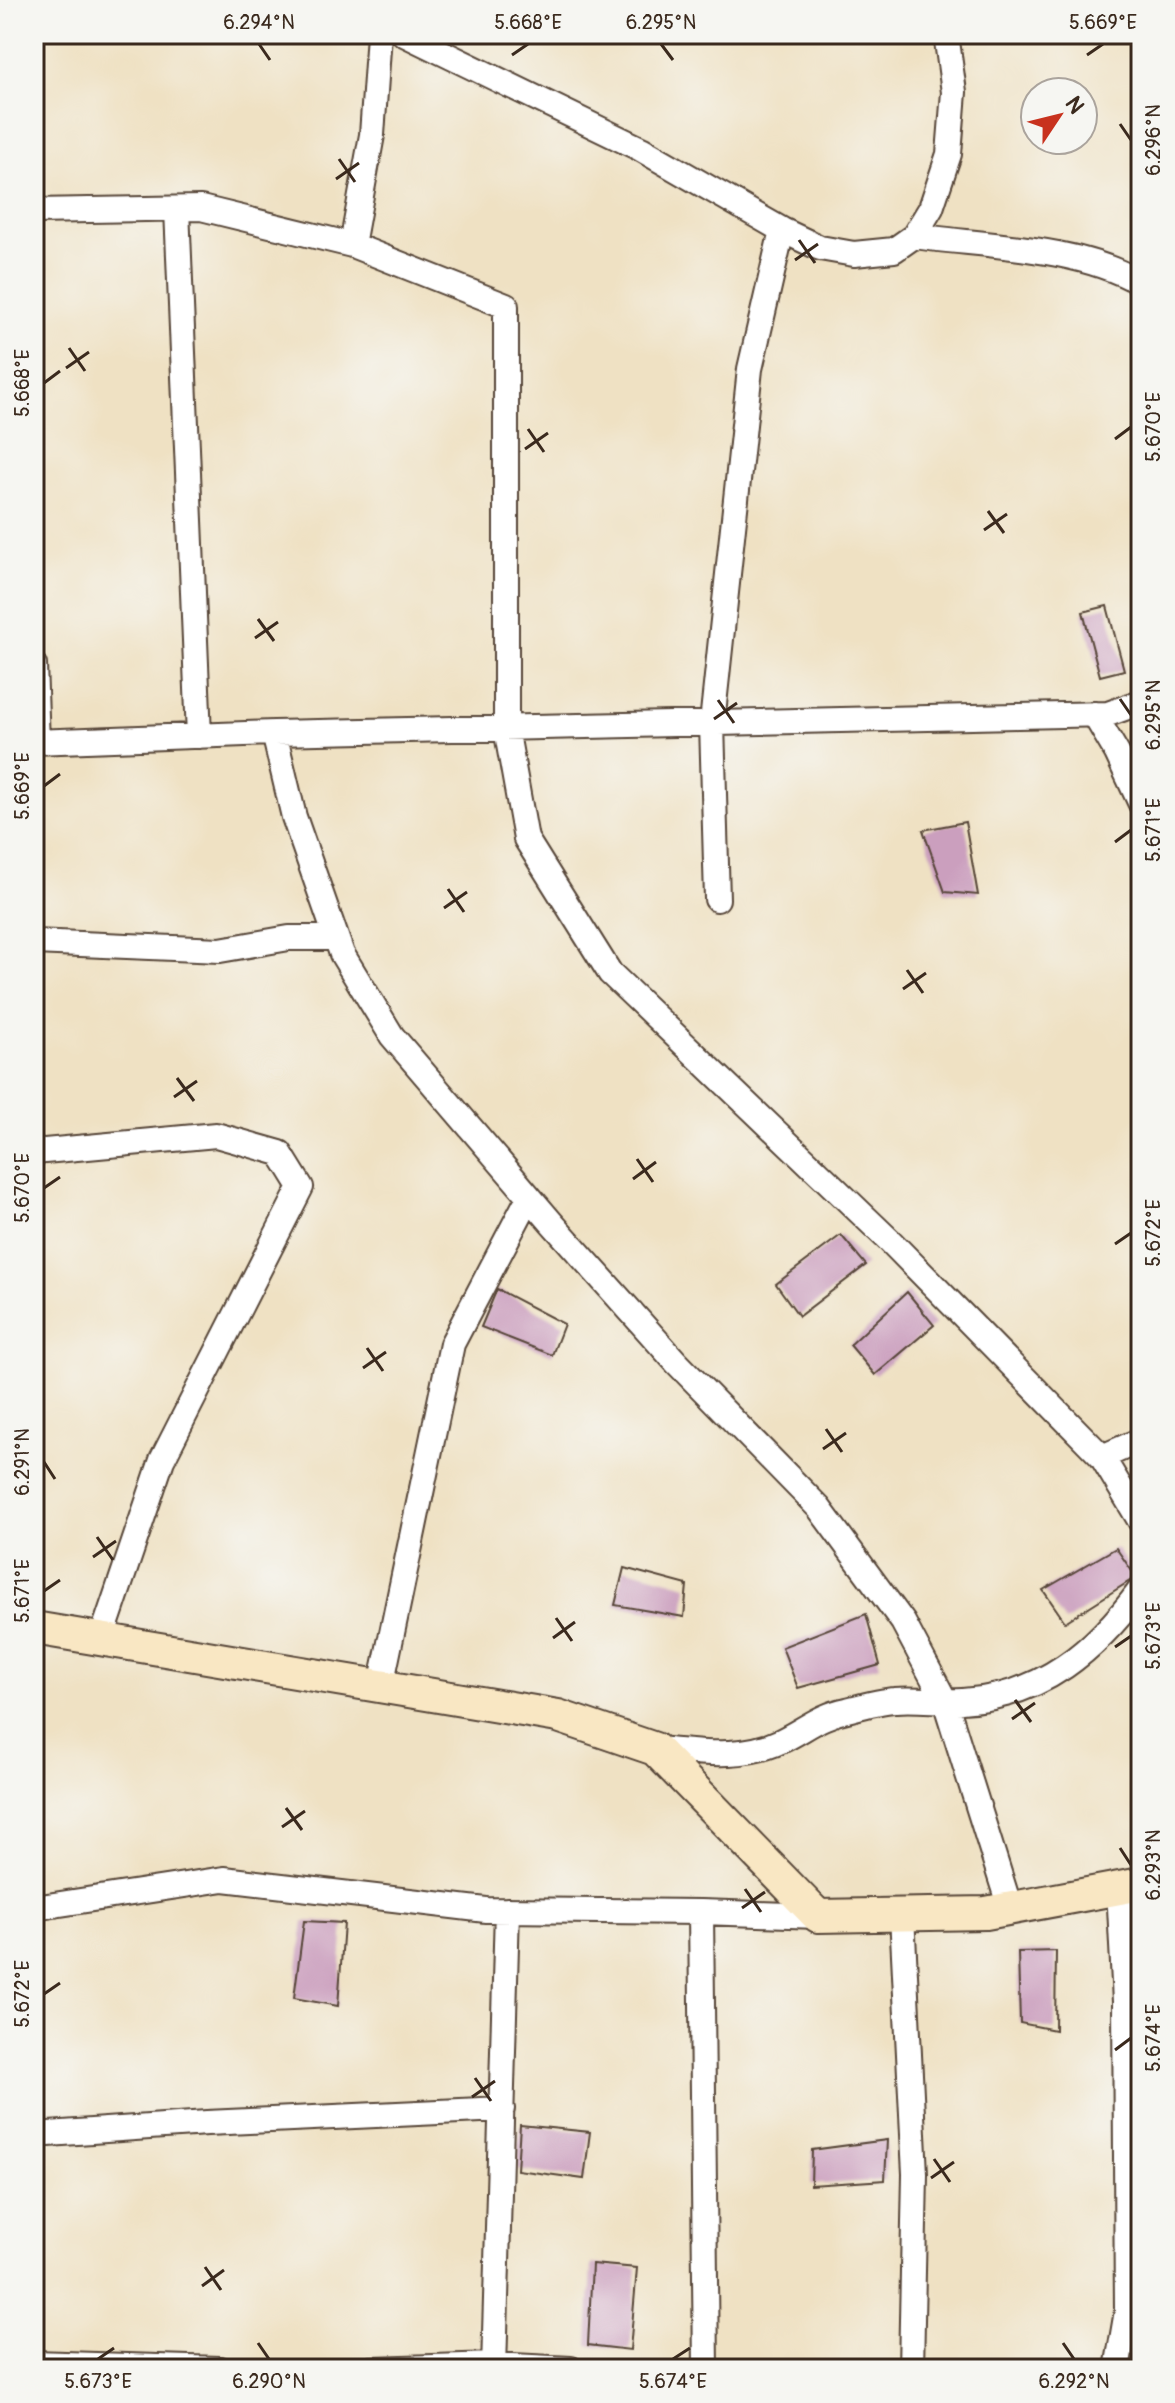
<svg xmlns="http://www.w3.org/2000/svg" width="1175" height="2403" font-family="Pangolin,sans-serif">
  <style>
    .building { fill: #cb9fbe }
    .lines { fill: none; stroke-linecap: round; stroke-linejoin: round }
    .street-casing { stroke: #564537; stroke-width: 28 }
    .secondary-casing { stroke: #564537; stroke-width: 36 }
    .street { stroke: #fff; stroke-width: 24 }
    .secondary { stroke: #f9e7c3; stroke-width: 32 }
    .ticks { fill: none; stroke: #3b2a1e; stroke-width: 3 }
    .neatline { fill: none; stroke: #3b2a1e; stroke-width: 3 }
    .ticks-label { font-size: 20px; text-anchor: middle; fill: #3b2a1e }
  </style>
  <rect width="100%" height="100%" fill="#f6f6f2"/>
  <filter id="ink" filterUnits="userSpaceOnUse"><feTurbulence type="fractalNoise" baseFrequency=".0125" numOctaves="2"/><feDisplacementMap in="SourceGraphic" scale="16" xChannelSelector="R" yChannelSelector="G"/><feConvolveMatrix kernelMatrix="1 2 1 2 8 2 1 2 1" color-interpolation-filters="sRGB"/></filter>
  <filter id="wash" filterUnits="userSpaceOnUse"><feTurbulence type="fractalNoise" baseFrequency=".006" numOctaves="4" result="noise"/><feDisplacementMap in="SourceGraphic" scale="32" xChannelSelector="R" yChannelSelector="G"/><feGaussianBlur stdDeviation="1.8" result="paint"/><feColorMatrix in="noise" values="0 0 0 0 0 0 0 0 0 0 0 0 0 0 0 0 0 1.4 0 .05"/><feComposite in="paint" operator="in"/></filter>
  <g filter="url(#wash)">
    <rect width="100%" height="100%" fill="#efe1c3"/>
    <g id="blocks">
      <path class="building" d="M 1107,606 L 1124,670 L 1100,676 L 1083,612 Z
        M 965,822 L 978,895 L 945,892 L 923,830 Z
        M 841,1235 L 866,1265 L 799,1316 L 776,1284 Z
        M 497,1289 L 564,1324 L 552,1355 L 481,1327 Z
        M 907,1292 L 934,1325 L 875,1375 L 850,1345 Z
        M 1116,1548 L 1136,1577 L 1065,1622 L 1043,1590 Z
        M 624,1568 L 687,1585 L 684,1617 L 615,1605 Z
        M 866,1614 L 880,1665 L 798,1688 L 782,1647 Z
        M 304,1921 L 344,1923 L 338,2006 L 294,1998 Z
        M 1056,1951 L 1055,2030 L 1020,2023 L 1018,1952 Z
        M 520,2125 L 590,2132 L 584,2179 L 517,2170 Z
        M 887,2140 L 885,2180 L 811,2185 L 812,2150 Z
        M 592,2264 L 637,2268 L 630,2350 L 588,2345 Z"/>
    </g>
  </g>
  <g filter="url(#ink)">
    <use href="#blocks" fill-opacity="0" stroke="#564537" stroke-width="2"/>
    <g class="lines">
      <g class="street-casing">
        <path id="street" d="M 404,34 L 641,149 L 782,230 L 820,248 L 854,254 L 894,250 L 914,236 L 931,208 L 949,154 L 954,92 L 946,34
          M 177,209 L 199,736
          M 34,211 L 201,208 L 352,245 L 506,306 L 506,728 L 526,839 L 610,973 L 890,1241 L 1102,1457 L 1141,1522
          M 914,236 C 987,246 1077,246 1141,283
          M 352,245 L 372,135 L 379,34
          M 34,665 L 37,742
          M 1094,714 L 1117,753 L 1141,804
          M 274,733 L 294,817 L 342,954 L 392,1036 L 551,1222 L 676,1362 L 819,1508 L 903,1622 L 945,1701 L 1010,1908
          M 34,742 L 274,733 L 1108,714 L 1141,702
          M 717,899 L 712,723 L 750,369 L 782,230
          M 34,942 L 220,950 L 289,938 L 336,938
          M 34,1152 L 216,1135 L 280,1153 L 301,1187 L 162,1460 L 101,1640
          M 1102,1457 L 1141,1440
          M 381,1686 L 452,1344 L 529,1197
          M 655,1749 C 697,1752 742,1760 781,1741 C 804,1730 821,1715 847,1710 C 862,1706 879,1701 895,1700 C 917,1698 940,1702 962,1701 C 1042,1697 1096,1650 1141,1589
          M 34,1908 L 224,1879 L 486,1910 L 701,1912 L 818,1916
          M 701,1912 L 706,2369
          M 902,1915 L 915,2174 L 911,2369
          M 34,2135 L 207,2123 L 502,2109
          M 34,2363 L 220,2369
          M 372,2369 L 494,2365 L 571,2369
          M 494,2369 L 507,1910
          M 1117,2369 L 1127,2311 L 1125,2002 L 1119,1888"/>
      </g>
      <g class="secondary-casing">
        <path id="secondary" d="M 34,1628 L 558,1716 L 655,1749 L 818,1916 L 986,1913 L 1141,1884"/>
      </g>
      <use href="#street" class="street"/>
      <use href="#secondary" class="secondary"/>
    </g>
  </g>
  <path class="ticks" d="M 259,44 L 270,60M 661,44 L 673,60M 512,55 L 528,44M 1087,55 L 1103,44M 1120,124 L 1131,140M 339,159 L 355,182M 336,179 L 359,163M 799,240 L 815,263M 795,260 L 818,244M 69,348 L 85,371M 66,368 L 89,352M 44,383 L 60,371M 528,429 L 544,452M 1115,439 L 1131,427M 525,449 L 548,433M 988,511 L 1004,533M 984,530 L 1007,514M 258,619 L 274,641M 255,638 L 278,622M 1120,699 L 1131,715M 718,700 L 734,723M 714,719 L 737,703M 44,786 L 60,774M 1115,842 L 1131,830M 448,889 L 464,912M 444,908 L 467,892M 907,970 L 923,993M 903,989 L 926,973M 177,1078 L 194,1101M 174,1097 L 197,1081M 637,1159 L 653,1182M 633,1179 L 656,1162M 44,1188 L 60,1177M 1115,1244 L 1131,1233M 367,1348 L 383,1371M 363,1368 L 386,1352M 826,1429 L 842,1452M 823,1449 L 846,1433M 44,1462 L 55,1479M 97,1537 L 113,1560M 93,1557 L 116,1541M 44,1591 L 60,1580M 556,1618 L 572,1641M 553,1638 L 575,1622M 1115,1647 L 1131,1636M 1015,1700 L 1031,1722M 1012,1719 L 1035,1703M 286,1808 L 302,1830M 282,1827 L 305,1811M 1120,1848 L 1131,1865M 745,1889 L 761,1912M 742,1908 L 765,1892M 44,1994 L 60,1983M 1115,2050 L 1131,2038M 475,2078 L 491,2101M 472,2097 L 495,2081M 934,2159 L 950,2182M 931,2178 L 954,2162M 205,2267 L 221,2290M 202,2286 L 224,2270M 258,2343 L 269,2359M 1063,2343 L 1074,2359M 98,2359 L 114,2348M 673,2359 L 690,2348"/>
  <rect width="1175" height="2403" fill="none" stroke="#f6f6f2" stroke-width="88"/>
  <g transform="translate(1059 116) rotate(55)"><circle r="38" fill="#f6f6f2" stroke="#aba49d" stroke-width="2"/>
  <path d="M0-6L14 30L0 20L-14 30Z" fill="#c8321e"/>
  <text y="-12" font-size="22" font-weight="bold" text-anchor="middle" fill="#3b2a1e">N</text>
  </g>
  <rect x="44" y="44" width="1087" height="2315" class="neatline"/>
  <g class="ticks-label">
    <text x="259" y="29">6.294°N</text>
    <text x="528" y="29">5.668°E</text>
    <text x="661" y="29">6.295°N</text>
    <text x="1103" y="29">5.669°E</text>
    <text transform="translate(1153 140) rotate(-90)" y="7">6.296°N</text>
    <text transform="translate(22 383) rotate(-90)" y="7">5.668°E</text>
    <text transform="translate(1153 427) rotate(-90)" y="7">5.670°E</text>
    <text transform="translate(1153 715) rotate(-90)" y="7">6.295°N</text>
    <text transform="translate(22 786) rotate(-90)" y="7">5.669°E</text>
    <text transform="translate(1153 830) rotate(-90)" y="7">5.671°E</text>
    <text transform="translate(22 1188) rotate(-90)" y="7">5.670°E</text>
    <text transform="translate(1153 1233) rotate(-90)" y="7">5.672°E</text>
    <text transform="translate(22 1462) rotate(-90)" y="7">6.291°N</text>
    <text transform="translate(22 1591) rotate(-90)" y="7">5.671°E</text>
    <text transform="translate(1153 1636) rotate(-90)" y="7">5.673°E</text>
    <text transform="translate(1153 1865) rotate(-90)" y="7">6.293°N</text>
    <text transform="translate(22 1994) rotate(-90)" y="7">5.672°E</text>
    <text transform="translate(1153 2038) rotate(-90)" y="7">5.674°E</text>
    <text x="98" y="2388">5.673°E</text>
    <text x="269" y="2388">6.290°N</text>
    <text x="673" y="2388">5.674°E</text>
    <text x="1074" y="2388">6.292°N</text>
  </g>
</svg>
